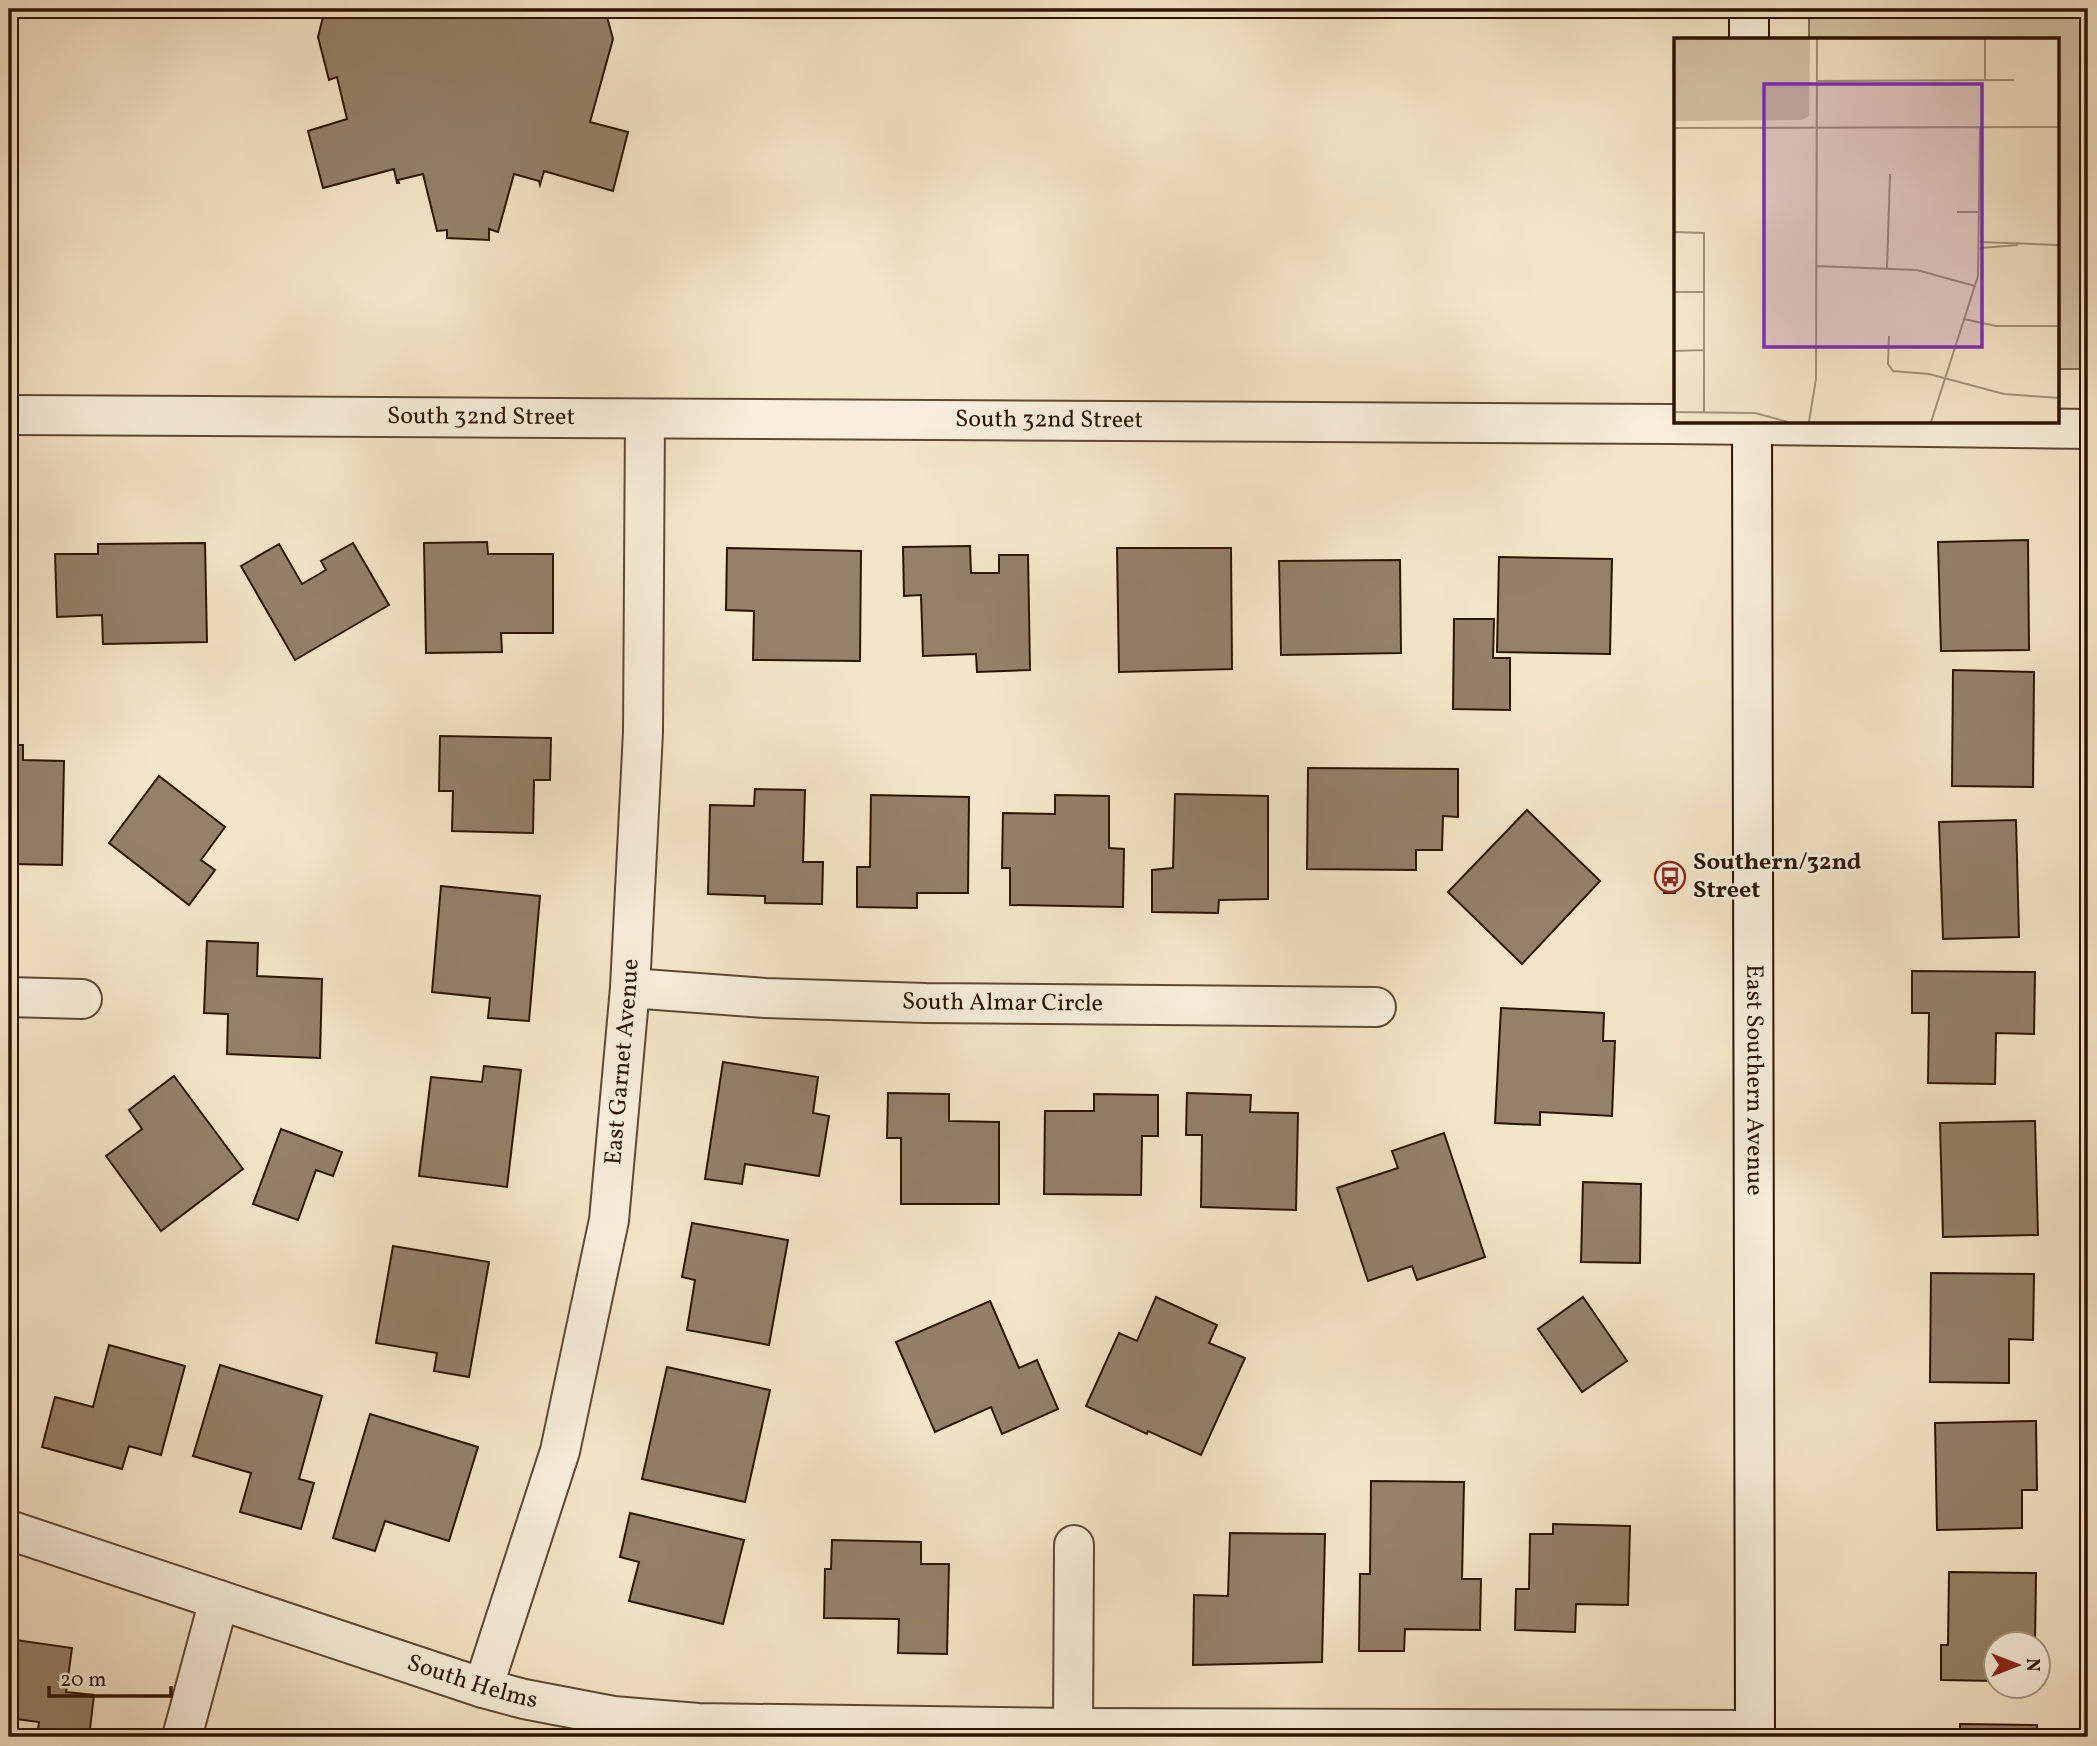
<svg xmlns="http://www.w3.org/2000/svg" width="2097" height="1746" font-family="Vollkorn,serif">
  <style>
    .green { fill: #d3c2a6; stroke: #7f6c53; stroke-width: 2 }
    .building { fill: #948168; stroke: #2b1500; stroke-width: 2 }
    .lines { fill: none; stroke-linecap: round; stroke-linejoin: round }
    .minor-casing { stroke: #5e4932; stroke-width: 42 }
    .tertiary-casing { stroke: #5e4932; stroke-width: 42 }
    .secondary-casing { stroke: #2b1500; stroke-width: 42 }
    .minor { stroke: #f8eedb; stroke-width: 38 }
    .tertiary { stroke: #f8eedb; stroke-width: 38 }
    .secondary { stroke: #f8eedb; stroke-width: 38 }
    .labels { text-anchor: middle; dominant-baseline: central; stroke-width: 5; stroke-linejoin: round; paint-order: stroke }
    .street-label { font-size: 24px; fill: #2b1500; stroke: #f8eedb }
    .poi-label { font-size: 24px; font-weight: bold; fill: #2b1500; stroke: #f8eedb; text-anchor: start }
    .inset-road { fill: none; stroke: #a49278; stroke-width: 2 }
    .view { fill: #7b2cbf; fill-opacity: 0.15; stroke: #7b2cbf; stroke-width: 3.5 }
    .inset-edge { fill: none; stroke: #2b1500; stroke-width: 3.5 }
  </style>
  <rect width="100%" height="100%" fill="#f5e5c8"/>
  <filter id="stains"><feTurbulence type="fractalNoise" baseFrequency=".00286" numOctaves="4"/><feColorMatrix values="0 0 0 0 .2 0 0 0 0 .09 0 0 0 0 .02 0 0 0 .5 -.17"/></filter>
  <radialGradient id="worn" r=".72"><stop offset=".6" stop-color="#630" stop-opacity="0"/><stop offset="1" stop-color="#630" stop-opacity=".3"/></radialGradient>
  <path class="green" d="M 1809,9 L 2088,9 L 2088,369 L 2057,369 L 2057,40 L 1809,40 Z"/>
  <path class="building" d="M 325,9 L 605,9 L 613,39 L 590,122 L 628,132 L 613,191 L 544,171 L 540,185 L 539,181 L 514,174 L 498,232 L 489,229 L 489,240 L 447,238 L 447,230 L 437,231 L 423,174 L 398,180 L 399,183 L 397,183 L 394,169 L 323,188 L 308,131 L 347,119 L 337,77 L 329,80 L 318,37 Z
    M 2028,540 L 2029,650 L 1941,651 L 1938,542 Z
    M 487,542 L 488,554 L 553,554 L 553,633 L 501,633 L 502,652 L 426,653 L 424,543 Z
    M 205,543 L 207,642 L 103,644 L 102,615 L 57,617 L 55,554 L 98,554 L 98,544 Z
    M 353,543 L 389,605 L 295,660 L 241,566 L 279,544 L 302,584 L 326,570 L 321,561 Z
    M 970,546 L 971,573 L 999,573 L 999,555 L 1028,555 L 1030,670 L 977,672 L 976,654 L 923,656 L 921,595 L 904,596 L 903,547 Z
    M 727,548 L 861,551 L 860,661 L 753,660 L 754,611 L 726,610 Z
    M 1117,548 L 1231,548 L 1232,669 L 1119,672 Z
    M 1499,557 L 1612,559 L 1610,654 L 1497,652 Z
    M 1400,560 L 1401,653 L 1281,655 L 1279,561 Z
    M 1454,619 L 1494,619 L 1493,658 L 1510,658 L 1510,710 L 1453,709 Z
    M 1953,670 L 2034,672 L 2033,787 L 1952,786 Z
    M 440,736 L 551,738 L 550,780 L 534,780 L 533,833 L 452,831 L 453,791 L 439,791 Z
    M 9,745 L 23,745 L 23,760 L 64,761 L 62,865 L 9,864 Z
    M 1308,768 L 1458,769 L 1458,817 L 1443,816 L 1442,850 L 1416,850 L 1416,870 L 1307,869 Z
    M 159,776 L 225,827 L 201,860 L 215,870 L 189,905 L 109,843 Z
    M 755,789 L 805,790 L 803,862 L 823,862 L 822,904 L 765,903 L 765,896 L 708,894 L 710,805 L 754,806 Z
    M 1175,794 L 1268,796 L 1268,899 L 1219,900 L 1218,913 L 1152,912 L 1152,870 L 1173,868 Z
    M 871,795 L 969,797 L 968,893 L 917,893 L 917,908 L 857,907 L 857,867 L 870,867 Z
    M 1055,795 L 1109,796 L 1109,848 L 1124,849 L 1123,907 L 1010,905 L 1010,868 L 1002,868 L 1003,813 L 1055,814 Z
    M 1527,810 L 1600,881 L 1522,964 L 1448,892 Z
    M 2016,820 L 2019,937 L 1943,939 L 1939,822 Z
    M 1663,866 L 1675,866 L 1675,893 L 1664,893 Z
    M 441,886 L 540,896 L 529,1021 L 488,1018 L 490,998 L 432,992 Z
    M 207,941 L 258,943 L 257,976 L 322,979 L 320,1058 L 227,1054 L 228,1014 L 204,1013 Z
    M 1912,971 L 2035,972 L 2034,1034 L 1996,1033 L 1995,1084 L 1928,1083 L 1929,1013 L 1912,1013 Z
    M 1501,1008 L 1604,1013 L 1603,1041 L 1615,1041 L 1612,1116 L 1540,1112 L 1540,1125 L 1495,1123 Z
    M 723,1062 L 818,1077 L 813,1113 L 829,1116 L 819,1176 L 745,1164 L 742,1184 L 705,1179 Z
    M 484,1066 L 521,1070 L 507,1187 L 419,1176 L 431,1077 L 482,1082 Z
    M 174,1076 L 243,1169 L 161,1231 L 106,1156 L 142,1129 L 129,1110 Z
    M 888,1093 L 949,1094 L 949,1121 L 999,1122 L 999,1204 L 901,1204 L 901,1138 L 887,1138 Z
    M 1187,1093 L 1251,1095 L 1250,1112 L 1298,1113 L 1296,1210 L 1201,1207 L 1202,1135 L 1186,1135 Z
    M 1094,1094 L 1158,1095 L 1158,1136 L 1142,1136 L 1141,1195 L 1044,1194 L 1045,1111 L 1094,1111 Z
    M 9,1107 L 13,1108 L 9,1130 Z
    M 2035,1121 L 2038,1235 L 1943,1237 L 1940,1123 Z
    M 281,1129 L 342,1152 L 333,1176 L 316,1170 L 298,1220 L 253,1204 Z
    M 1444,1133 L 1485,1257 L 1417,1280 L 1412,1266 L 1368,1281 L 1337,1188 L 1398,1168 L 1392,1151 Z
    M 1583,1182 L 1641,1184 L 1640,1263 L 1581,1262 Z
    M 692,1223 L 788,1240 L 769,1345 L 687,1330 L 695,1280 L 682,1277 Z
    M 393,1246 L 489,1262 L 469,1377 L 434,1371 L 437,1353 L 376,1343 Z
    M 1931,1273 L 2034,1274 L 2033,1340 L 2009,1339 L 2009,1383 L 1930,1382 Z
    M 1156,1297 L 1217,1325 L 1209,1343 L 1245,1358 L 1201,1455 L 1148,1431 L 1147,1434 L 1086,1406 L 1119,1333 L 1137,1341 Z
    M 1583,1297 L 1627,1361 L 1582,1392 L 1538,1329 Z
    M 990,1301 L 1019,1368 L 1037,1360 L 1058,1409 L 1002,1434 L 991,1407 L 935,1432 L 896,1342 Z
    M 109,1345 L 185,1366 L 161,1455 L 129,1446 L 122,1469 L 42,1447 L 55,1397 L 93,1407 Z
    M 220,1365 L 322,1396 L 299,1479 L 314,1483 L 301,1529 L 240,1512 L 251,1473 L 193,1456 Z
    M 667,1367 L 770,1390 L 745,1502 L 642,1479 Z
    M 370,1414 L 478,1447 L 449,1541 L 385,1521 L 375,1551 L 333,1538 Z
    M 2036,1421 L 2037,1490 L 2022,1490 L 2022,1528 L 1937,1530 L 1935,1423 Z
    M 1371,1481 L 1464,1482 L 1462,1579 L 1481,1579 L 1480,1630 L 1405,1629 L 1404,1651 L 1359,1651 L 1360,1574 L 1370,1574 Z
    M 630,1513 L 744,1540 L 723,1624 L 629,1601 L 639,1562 L 620,1557 Z
    M 1553,1524 L 1630,1526 L 1628,1605 L 1576,1604 L 1575,1632 L 1515,1630 L 1516,1589 L 1529,1589 L 1530,1534 L 1553,1534 Z
    M 1230,1533 L 1325,1534 L 1322,1662 L 1193,1665 L 1194,1595 L 1228,1596 Z
    M 832,1540 L 921,1542 L 921,1564 L 949,1564 L 947,1654 L 898,1653 L 899,1619 L 824,1618 L 825,1569 L 831,1569 Z
    M 1949,1572 L 2036,1573 L 2035,1644 L 1996,1644 L 1996,1681 L 1941,1680 L 1941,1645 L 1948,1645 Z
    M 9,1639 L 72,1648 L 66,1692 L 94,1695 L 89,1737 L 37,1737 L 39,1722 L 9,1718 Z
    M 1960,1724 L 2037,1725 L 2037,1737 L 1960,1737 Z"/>
  <g class="lines">
    <g class="minor-casing">
      <g id="minor">
        <path id="s1" d="M 630,988 L 765,998 L 926,1003 L 1376,1007"/>
        <path d="M 9,997 L 82,999"/>
        <path id="s2" d="M 9,1530 L 483,1688 L 524,1699 L 613,1716 L 698,1723 L 1073,1728 L 1755,1730"/>
        <path id="s3" d="M 483,1688 L 560,1451 L 609,1220 L 630,988 L 643,732 L 645,419"/>
        <path d="M 1073,1728 L 1074,1545"/>
        <path d="M 182,1737 L 219,1600"/>
      </g>
    </g>
    <g class="tertiary-casing">
      <g id="tertiary">
        <path id="s4" d="M 9,415 L 1669,424 L 2088,429"/>
      </g>
    </g>
    <g class="secondary-casing">
      <g id="secondary">
        <path d="M 1749,9 L 1749,40"/>
        <path id="s5" d="M 1752,422 L 1755,1737"/>
      </g>
    </g>
    <use href="#minor" class="minor"/>
    <use href="#tertiary" class="tertiary"/>
    <use href="#secondary" class="secondary"/>
  </g>
  <defs>
    <g id="bus-ring" transform="scale(1.575)"><circle r="9.5" fill="#f8eedb" stroke="#8f2418" stroke-width="1.5"/><path d="M-5-6H5V4H4V6H2V4H-2V6H-4V4H-5ZM-3.5-4V0h7V-4ZM-3.5 1.2v1.5H-2V1.2ZM2 1.2v1.5H3.5V1.2Z" fill="#8f2418"/></g>
  </defs>
  <g fill-rule="evenodd">
    <use href="#bus-ring" x="1670" y="877"/>
  </g>
  <g class="labels">
    <g class="street-label">
      <text stroke="none"><textPath href="#s4" startOffset="472">South 32nd Street</textPath></text>
      <text stroke="none"><textPath href="#s4" startOffset="1040">South 32nd Street</textPath></text>
      <text stroke="none"><textPath href="#s1" startOffset="373">South Almar Circle</textPath></text>
      <text stroke="none"><textPath href="#s3" startOffset="644">East Garnet Avenue</textPath></text>
      <text stroke="none"><textPath href="#s5" startOffset="658">East Southern Avenue</textPath></text>
      <text stroke="none"><textPath href="#s2" startOffset="488">South Helms</textPath></text>
    </g>
    <g class="poi-label">
      <text x="1693" y="863">Southern/32nd<tspan x="1693" dy="28">Street</tspan></text>
    </g>
  </g>
  <g transform="translate(1674 38)">
    <rect width="385" height="385" fill="#f5e5c8"/>
    <path d="M 0,1 L 136,1 L 135,78 L 128,82 L 0,83 Z" fill="#d3c2a6"/>
    <path class="inset-road" d="M 311,42 L 311,1M 144,43 L 340,42M 0,90 L 385,89M 283,174 L 306,174M 0,194 L 30,195 L 30,374M 306,204 L 385,207M 306,210 L 344,207M 142,228 L 243,232 L 301,248M 213,230 L 216,136M 0,254 L 30,254M 290,281 L 322,288 L 385,288M 215,298 L 214,326 L 219,333 L 255,336 L 330,356 L 385,360M 0,313 L 30,312M 0,374 L 81,375 L 114,384M 135,384 L 142,341 L 143,1M 257,384 L 304,238 L 306,89"/>
    <path class="view" d="M 90,46 L 308,46 L 308,309 L 90,309 Z"/>
    <rect width="385" height="385" class="inset-edge"/>
  </g>
  <rect width="2097" height="1746" fill="none" stroke="#f5e5c8" stroke-width="35"/>
  <rect x="10" y="10" width="2076" height="1725" fill="none" stroke="#2b1500" stroke-width="3.5"/>
  <rect x="18" y="18" width="2062" height="1711" fill="none" stroke="#2b1500" stroke-width="2"/>
  <g transform="translate(2017 1665) rotate(90)"><circle r="33" fill="#f8eedb" stroke="#a69783" stroke-width="2"/>
  <path d="M0-5L12 26L0 18L-12 26Z" fill="#8f2418"/>
  <text y="-10" font-size="19" font-weight="bold" text-anchor="middle" fill="#2b1500">N</text>
  </g>
  <path d="M49 1686v10h122v-10" fill="none" stroke="#2b1500" stroke-width="3.5"/>
  <text x="60" y="1686" font-size="21" fill="#2b1500" stroke="#f8eedb" stroke-width="5" paint-order="stroke">20 m</text>
  <rect width="100%" height="100%" filter="url(#stains)"/>
  <rect width="100%" height="100%" fill="url(#worn)"/>
</svg>
